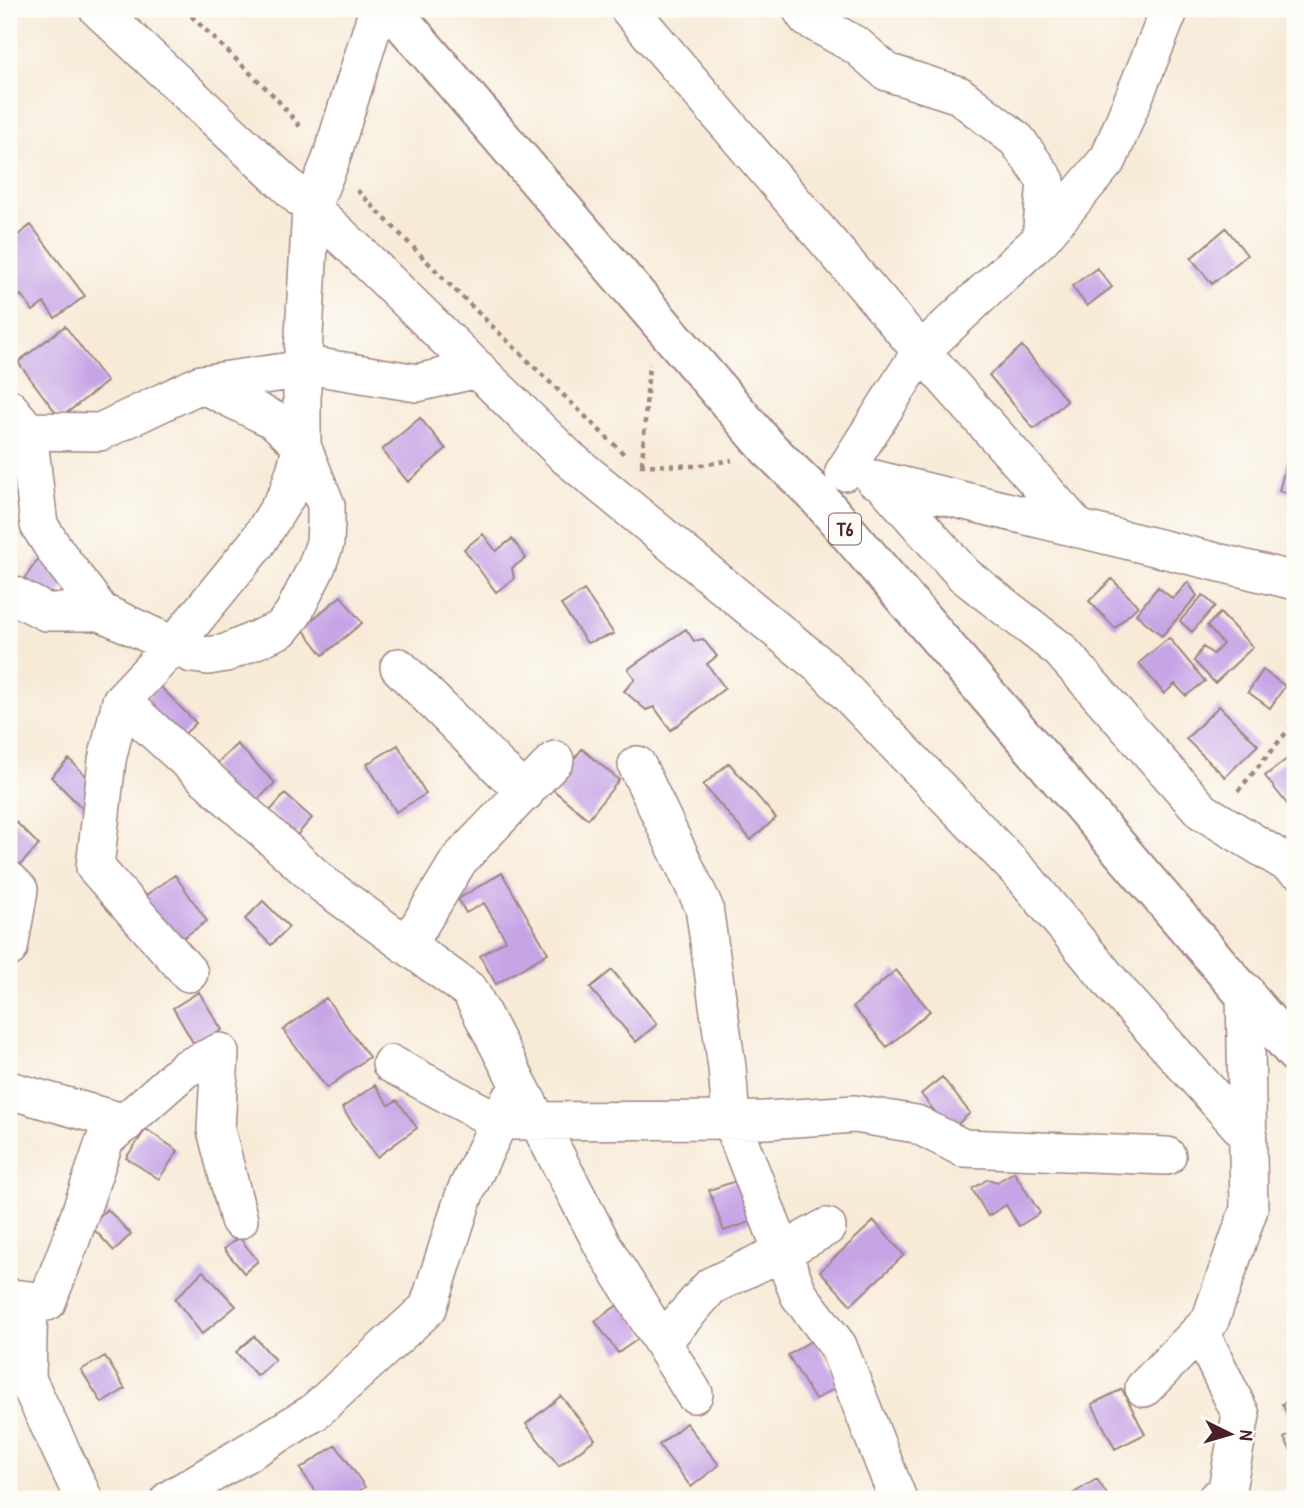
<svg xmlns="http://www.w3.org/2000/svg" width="1304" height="1508" font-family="'Patrick Hand',sans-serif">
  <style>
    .building { fill: #c6a5e6 }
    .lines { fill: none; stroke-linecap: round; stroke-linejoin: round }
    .minor-casing { stroke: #a08582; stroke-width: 40 }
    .highway-casing { stroke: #a08582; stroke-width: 42 }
    .path { stroke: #a08582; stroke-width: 4.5; stroke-dasharray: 5 5; stroke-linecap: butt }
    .minor { stroke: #fff; stroke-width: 37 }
    .highway { stroke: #fff; stroke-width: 38 }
    .labels { text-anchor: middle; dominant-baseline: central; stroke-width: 6; stroke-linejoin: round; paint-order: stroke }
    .shield { fill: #fdfcf7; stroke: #806168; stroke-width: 2 }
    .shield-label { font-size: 19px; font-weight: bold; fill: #4a1f2b }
  </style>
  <rect width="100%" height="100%" fill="#fdfcf7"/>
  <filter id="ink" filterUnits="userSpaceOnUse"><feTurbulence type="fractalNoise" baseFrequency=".0143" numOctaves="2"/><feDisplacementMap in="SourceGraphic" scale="14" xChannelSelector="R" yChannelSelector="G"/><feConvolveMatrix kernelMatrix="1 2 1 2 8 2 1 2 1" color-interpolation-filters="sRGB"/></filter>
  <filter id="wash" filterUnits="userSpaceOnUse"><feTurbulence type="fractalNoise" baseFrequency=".00686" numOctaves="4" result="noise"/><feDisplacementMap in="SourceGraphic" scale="28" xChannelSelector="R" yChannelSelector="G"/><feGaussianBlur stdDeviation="1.57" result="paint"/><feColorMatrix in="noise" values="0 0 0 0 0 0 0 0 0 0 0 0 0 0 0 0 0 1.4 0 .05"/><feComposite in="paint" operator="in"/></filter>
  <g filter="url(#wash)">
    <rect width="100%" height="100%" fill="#f7ebd8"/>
    <g id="blocks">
      <path class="building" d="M 31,225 L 85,296 L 55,318 L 44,303 L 33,311 L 21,295 L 9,305 L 9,242 Z
        M 1226,228 L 1247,255 L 1212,284 L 1191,258 Z
        M 1097,268 L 1112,287 L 1087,306 L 1072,286 Z
        M 65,326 L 107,382 L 60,418 L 18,362 Z
        M 1022,346 L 1067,401 L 1034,429 L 989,375 Z
        M 420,418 L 446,449 L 408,482 L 382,450 Z
        M 1294,434 L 1295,434 L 1295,495 L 1279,491 Z
        M 9,488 L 20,502 L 9,511 Z
        M 483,534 L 496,551 L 512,539 L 526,558 L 512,568 L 514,579 L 496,592 L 464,549 Z
        M 39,558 L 69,581 L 54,601 L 24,579 Z
        M 1112,579 L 1138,606 L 1115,628 L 1089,601 Z
        M 1188,582 L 1197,596 L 1162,636 L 1136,614 L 1158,587 L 1173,599 Z
        M 584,590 L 614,634 L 587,643 L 561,605 Z
        M 1203,595 L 1215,606 L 1192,632 L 1180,621 Z
        M 341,596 L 362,623 L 323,655 L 302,628 Z
        M 1220,613 L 1253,647 L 1215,683 L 1194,661 L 1203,647 L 1213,654 L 1223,644 L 1207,626 Z
        M 686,629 L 694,641 L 703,639 L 717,656 L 707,664 L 725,688 L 671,730 L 654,707 L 646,710 L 624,691 L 635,679 L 628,669 Z
        M 1169,638 L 1205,681 L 1186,696 L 1175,684 L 1164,694 L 1139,663 Z
        M 1263,670 L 1285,686 L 1270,708 L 1248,692 Z
        M 159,685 L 196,723 L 173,745 L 137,708 Z
        M 1219,706 L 1258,745 L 1225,777 L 1186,739 Z
        M 237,744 L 275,783 L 248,809 L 211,769 Z
        M 398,745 L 426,794 L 396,812 L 367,764 Z
        M 582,749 L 619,780 L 588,819 L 551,788 Z
        M 1292,755 L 1295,760 L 1295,805 L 1291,809 L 1265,776 Z
        M 69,759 L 101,791 L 83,809 L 51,777 Z
        M 729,763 L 776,818 L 751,840 L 703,785 Z
        M 285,794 L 312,818 L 297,835 L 270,811 Z
        M 9,815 L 39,845 L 20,865 L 9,854 Z
        M 502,873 L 548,953 L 496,984 L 480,956 L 506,940 L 484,903 L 466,913 L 458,899 Z
        M 175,875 L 207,921 L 174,944 L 142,898 Z
        M 263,901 L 289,927 L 271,945 L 245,919 Z
        M 612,970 L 657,1024 L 636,1042 L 590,988 Z
        M 896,970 L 930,1011 L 887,1047 L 853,1007 Z
        M 199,992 L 222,1030 L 195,1046 L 173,1008 Z
        M 326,998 L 369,1057 L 327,1088 L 283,1030 Z
        M 942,1077 L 970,1113 L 950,1131 L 921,1094 Z
        M 375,1085 L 389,1105 L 397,1100 L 417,1128 L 377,1157 L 342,1108 Z
        M 146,1129 L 178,1151 L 159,1179 L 126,1158 Z
        M 1014,1172 L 1040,1213 L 1019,1226 L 1006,1205 L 988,1216 L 972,1189 L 988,1179 L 997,1182 Z
        M 739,1180 L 753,1221 L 724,1231 L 709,1190 Z
        M 107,1209 L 131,1234 L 114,1251 L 90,1225 Z
        M 874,1221 L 904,1255 L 851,1305 L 820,1271 Z
        M 239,1237 L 258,1261 L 244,1273 L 224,1249 Z
        M 203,1271 L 236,1306 L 202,1334 L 175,1299 Z
        M 622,1302 L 645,1334 L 618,1353 L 595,1321 Z
        M 254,1336 L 275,1360 L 257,1376 L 236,1352 Z
        M 814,1339 L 840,1385 L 815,1400 L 788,1355 Z
        M 105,1356 L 125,1389 L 102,1403 L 81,1370 Z
        M 1122,1389 L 1145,1434 L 1115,1449 L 1092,1404 Z
        M 561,1396 L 595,1439 L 559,1466 L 526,1424 Z
        M 1295,1397 L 1295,1428 L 1282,1404 Z
        M 686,1423 L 719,1465 L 691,1487 L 659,1445 Z
        M 1295,1431 L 1295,1458 L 1284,1438 Z
        M 336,1445 L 365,1487 L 347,1499 L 321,1499 L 300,1469 Z
        M 1097,1479 L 1110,1499 L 1064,1499 Z"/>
    </g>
  </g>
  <g filter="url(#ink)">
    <use href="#blocks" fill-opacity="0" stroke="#a08582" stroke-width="2"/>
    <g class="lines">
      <g class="minor-casing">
        <path id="minor" d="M 98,9 L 355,249 L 567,457 L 823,668 L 1025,878 L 1119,992 L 1246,1133
          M 629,9 L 921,351 L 1079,529
          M 801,9 L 807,18 L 857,46 L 887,72 L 959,95 L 1017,140 L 1046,181 L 1041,239
          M 9,408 L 28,431 L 100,432 L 201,384 L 319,367 L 417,383 L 478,369
          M 28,431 L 39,525 L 56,552 L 101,612 L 192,654 L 208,656 L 226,653 L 281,629 L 293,614 L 316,568 L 325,543 L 326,522 L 326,505 L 302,446 L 274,420 L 201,384
          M 844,472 L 921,351 L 1041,239 L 1109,158 L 1170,9
          M 874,479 L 1295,581
          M 881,481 L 964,575 L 1060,650 L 1202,811 L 1295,868
          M 9,593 L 46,612 L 101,612
          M 399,667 L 525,793
          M 121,701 L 324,885 L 470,991 L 603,1246 L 694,1394
          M 637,765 L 704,907 L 727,1067 L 731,1120 L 799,1295 L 838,1346 L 898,1499
          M 9,880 L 19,890 L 9,948
          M 407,946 L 459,860 L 555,760
          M 189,973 L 95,867 L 107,760 L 121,701 L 173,646 L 257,543 L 287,495 L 295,471 L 302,446 L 302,371 L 311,209 L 330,162 L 378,9
          M 391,1064 L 497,1121 L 766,1120 L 855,1114 L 916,1124 L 963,1148 L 1167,1156
          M 9,1090 L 126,1123
          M 9,1298 L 47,1302 L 71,1240 L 105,1140 L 185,1069 L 220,1052 L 216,1130 L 239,1220
          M 29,1300 L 27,1379 L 84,1499
          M 1200,1331 L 1241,1415 L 1226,1494 L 1216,1499
          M 662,1342 L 711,1286 L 782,1252 L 827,1227
          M 1144,1388 L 1210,1321 L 1249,1209 L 1245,991
          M 170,1499 L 313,1413 L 428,1308 L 465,1193 L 509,1101"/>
      </g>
      <g class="highway-casing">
        <path id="highway" d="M 391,9 L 769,449 L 816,495 L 1295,1053"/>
      </g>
      <path class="path" d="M 184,9 L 275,97 L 302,129
        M 357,190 L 454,289 L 625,455
        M 642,464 L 649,364
        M 640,465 L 696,466 L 732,460
        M 1238,791 L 1295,722"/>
      <use href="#minor" class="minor"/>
      <use href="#highway" class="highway"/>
    </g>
  </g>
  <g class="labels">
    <rect class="shield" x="829" y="513.5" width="32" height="31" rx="5"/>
    <g class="shield-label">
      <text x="845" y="529">T6</text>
    </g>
  </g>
  <rect width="1304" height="1508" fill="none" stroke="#fdfcf7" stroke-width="35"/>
  <g transform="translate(1230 1434) rotate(95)" stroke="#fdfcf7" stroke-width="5" paint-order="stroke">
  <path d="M0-5L12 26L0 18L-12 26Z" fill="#4a1f2b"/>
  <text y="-10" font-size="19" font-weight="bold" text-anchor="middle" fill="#4a1f2b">N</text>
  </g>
</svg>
